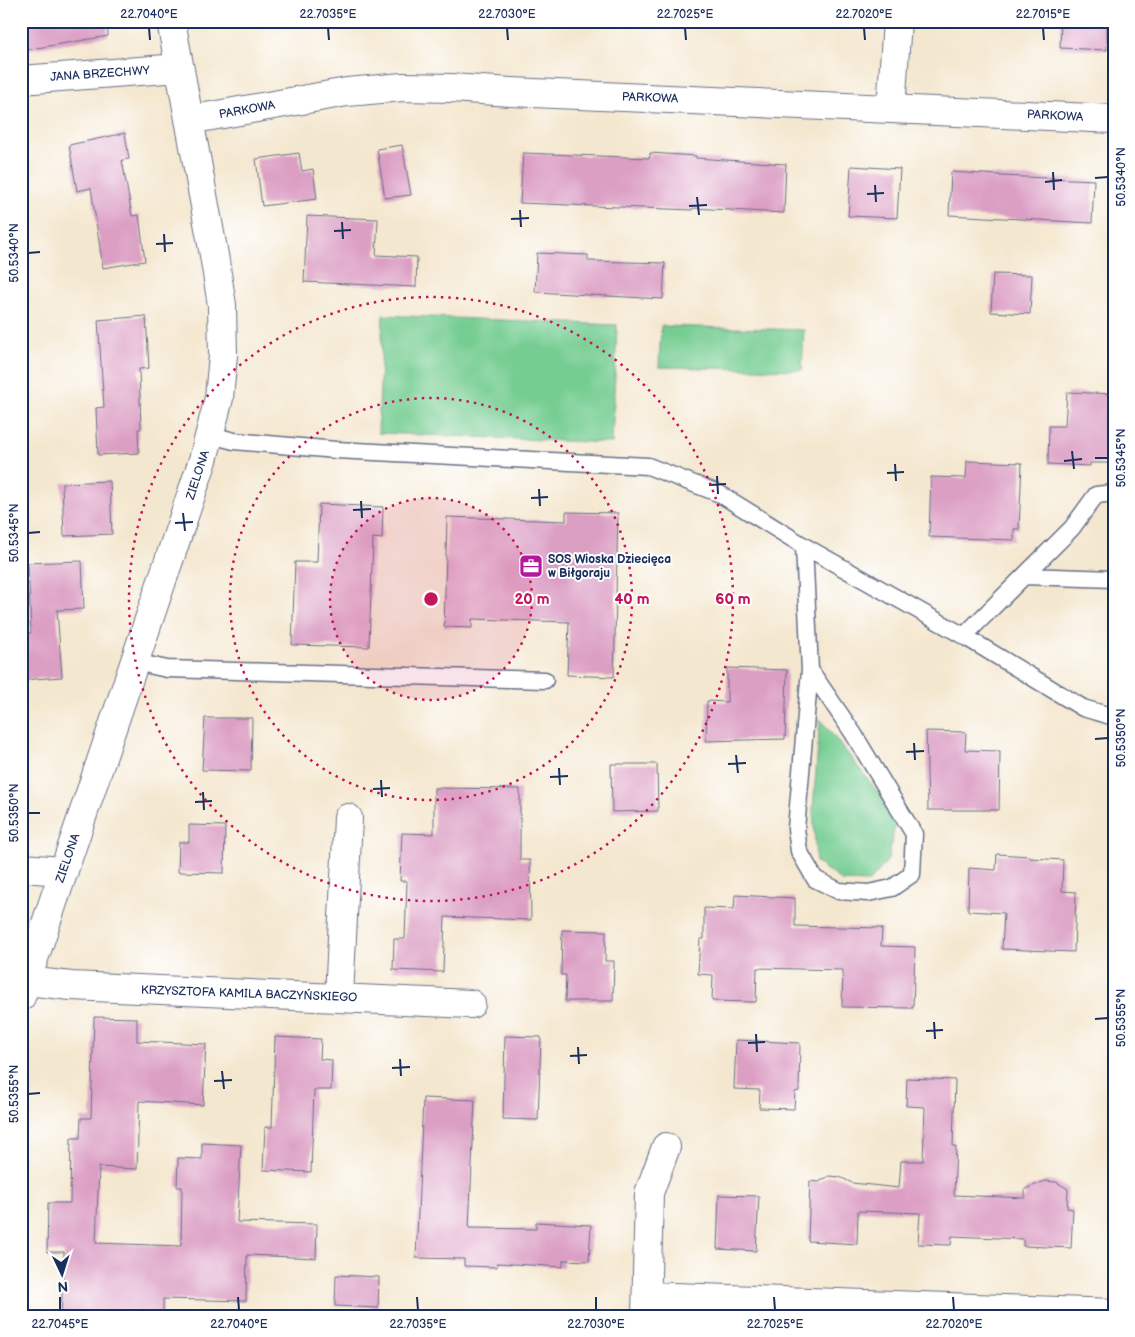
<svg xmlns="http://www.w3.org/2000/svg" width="1135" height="1337" font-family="'Balsamiq Sans',sans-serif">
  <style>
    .green { fill: #76cd92; stroke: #487e78 }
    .building { fill: #dc9fc4 }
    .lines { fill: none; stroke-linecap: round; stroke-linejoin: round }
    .service-casing { stroke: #676f86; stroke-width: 19 }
    .minor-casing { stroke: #676f86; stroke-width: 30 }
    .service { stroke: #fff; stroke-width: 16 }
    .minor { stroke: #fff; stroke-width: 28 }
    .ticks { fill: none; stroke: #1b2f5e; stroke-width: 2 }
    .ring { fill: none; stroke: #c2185b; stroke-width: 2.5; stroke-dasharray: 2.5 5 }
    .labels { text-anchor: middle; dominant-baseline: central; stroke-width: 4; stroke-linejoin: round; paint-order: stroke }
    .street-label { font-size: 12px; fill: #1b2f5e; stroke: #fff }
    .poi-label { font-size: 12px; font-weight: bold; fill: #1b2f5e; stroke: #fff; text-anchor: start }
    .centre { fill: #c2185b; stroke: #fff; stroke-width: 2.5 }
    .ring-label { font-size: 15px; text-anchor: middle; font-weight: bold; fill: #c2185b; stroke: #fff; stroke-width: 4; stroke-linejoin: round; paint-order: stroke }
    .neatline { fill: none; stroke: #1b2f5e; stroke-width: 2 }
    .ticks-label { font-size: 12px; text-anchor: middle; fill: #1b2f5e }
  </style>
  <rect width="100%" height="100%" fill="#fff"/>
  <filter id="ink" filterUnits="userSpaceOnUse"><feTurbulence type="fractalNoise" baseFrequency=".02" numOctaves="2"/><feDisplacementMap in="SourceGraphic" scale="10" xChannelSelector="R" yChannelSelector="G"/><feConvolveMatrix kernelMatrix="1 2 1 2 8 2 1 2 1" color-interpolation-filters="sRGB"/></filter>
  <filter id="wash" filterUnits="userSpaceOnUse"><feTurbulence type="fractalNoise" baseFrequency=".0096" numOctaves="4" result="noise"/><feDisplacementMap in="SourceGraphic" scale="20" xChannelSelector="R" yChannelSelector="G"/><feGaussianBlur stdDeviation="1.12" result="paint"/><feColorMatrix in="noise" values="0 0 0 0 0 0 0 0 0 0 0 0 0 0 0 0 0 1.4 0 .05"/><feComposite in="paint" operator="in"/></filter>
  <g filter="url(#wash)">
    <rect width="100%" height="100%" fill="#f4e7cf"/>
    <path class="green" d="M 383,315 L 617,325 L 612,443 L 378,433 Z
      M 661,326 L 804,330 L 802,370 L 659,367 Z
      M 820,719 L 886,802 L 895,825 L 888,860 L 869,882 L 842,881 L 816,862 L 813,810 Z"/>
    <g id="blocks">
      <path class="building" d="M 21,21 L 107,21 L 108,36 L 25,50 Z
        M 1061,21 L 1107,21 L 1107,50 L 1060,48 Z
        M 125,133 L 129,159 L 122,160 L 132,216 L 139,215 L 145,261 L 103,268 L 91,188 L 77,191 L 69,145 Z
        M 402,145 L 411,195 L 385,198 L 377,149 Z
        M 299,153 L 302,171 L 313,169 L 317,199 L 262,206 L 256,159 Z
        M 523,153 L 650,158 L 650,153 L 696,156 L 696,158 L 786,164 L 784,213 L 693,208 L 692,210 L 520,203 Z
        M 851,166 L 900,169 L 897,218 L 848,216 Z
        M 951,172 L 1000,175 L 1000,176 L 1094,180 L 1092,223 L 949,215 Z
        M 307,216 L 378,219 L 376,255 L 417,257 L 416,287 L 304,282 Z
        M 537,253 L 588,255 L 588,261 L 665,263 L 663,299 L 535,292 Z
        M 993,274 L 1032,275 L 1030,314 L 991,312 Z
        M 146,316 L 149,368 L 139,369 L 141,429 L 138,429 L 139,453 L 98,455 L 96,408 L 104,407 L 98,320 Z
        M 1067,392 L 1114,394 L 1114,463 L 1090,463 L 1090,466 L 1048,464 L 1049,426 L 1065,426 Z
        M 967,461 L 1022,463 L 1019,529 L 1014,529 L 1014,540 L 929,537 L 931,477 L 966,478 Z
        M 110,481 L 112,534 L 64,536 L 62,483 Z
        M 319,504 L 383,507 L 382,539 L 373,538 L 369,647 L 292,645 L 295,562 L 317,562 Z
        M 566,512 L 618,513 L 614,677 L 567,675 L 569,622 L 472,619 L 472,628 L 444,627 L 447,517 L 566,521 Z
        M 82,561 L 84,609 L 57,610 L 62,677 L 21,680 L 21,633 L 31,633 L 28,563 Z
        M 727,668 L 787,670 L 785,739 L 706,741 L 707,701 L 727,702 Z
        M 205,718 L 252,718 L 251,771 L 202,770 Z
        M 926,731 L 966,732 L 965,750 L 1000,751 L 999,810 L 928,810 Z
        M 611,764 L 657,764 L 658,811 L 612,812 Z
        M 434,788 L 520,789 L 520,860 L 530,860 L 531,920 L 445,917 L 443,972 L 393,970 L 394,939 L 405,939 L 407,881 L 400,881 L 402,833 L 434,834 Z
        M 189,825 L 225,826 L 224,873 L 178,872 L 179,842 L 189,842 Z
        M 997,854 L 1030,856 L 1030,858 L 1063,860 L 1062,891 L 1076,892 L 1074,952 L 1002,949 L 1004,913 L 968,911 L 969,868 L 996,870 Z
        M 735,895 L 795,898 L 795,926 L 882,928 L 881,946 L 915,947 L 913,1008 L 842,1007 L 843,970 L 757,968 L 756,1002 L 712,1001 L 713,975 L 698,974 L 700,939 L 704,939 L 704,908 L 734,909 Z
        M 562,930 L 606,931 L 605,961 L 614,961 L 613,1001 L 565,1001 L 566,975 L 561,975 Z
        M 94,1017 L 137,1018 L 137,1041 L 206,1044 L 203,1105 L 139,1101 L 137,1169 L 99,1167 L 96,1243 L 181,1246 L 182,1187 L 177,1187 L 178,1158 L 202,1159 L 202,1143 L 241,1145 L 237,1222 L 317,1224 L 316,1258 L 247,1255 L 246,1301 L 163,1299 L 163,1316 L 61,1316 L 64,1252 L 47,1252 L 48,1203 L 70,1203 L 71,1138 L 80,1138 L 81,1118 L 91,1118 Z
        M 505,1036 L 541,1037 L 538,1120 L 503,1119 Z
        M 275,1037 L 321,1039 L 320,1059 L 332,1060 L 331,1090 L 314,1090 L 311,1172 L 263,1170 L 265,1127 L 272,1127 Z
        M 736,1040 L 800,1043 L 799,1091 L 795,1092 L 794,1109 L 759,1108 L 760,1090 L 734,1089 Z
        M 907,1078 L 955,1080 L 953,1146 L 956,1147 L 954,1195 L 1025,1198 L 1025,1189 L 1045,1181 L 1056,1182 L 1068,1189 L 1067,1208 L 1073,1209 L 1071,1248 L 1023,1246 L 1023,1239 L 952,1236 L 951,1245 L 918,1244 L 920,1213 L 858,1211 L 857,1244 L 808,1241 L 810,1181 L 819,1182 L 829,1176 L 840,1177 L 852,1183 L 899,1188 L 901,1161 L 923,1161 L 925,1107 L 906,1106 Z
        M 423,1098 L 475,1100 L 469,1228 L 536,1229 L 536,1222 L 591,1225 L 589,1261 L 563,1260 L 563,1267 L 497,1263 L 497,1267 L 464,1266 L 464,1259 L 416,1258 Z
        M 719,1195 L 759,1196 L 756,1251 L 717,1249 Z
        M 336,1275 L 379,1277 L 378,1308 L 335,1306 Z"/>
    </g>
  </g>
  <g filter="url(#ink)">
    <use href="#blocks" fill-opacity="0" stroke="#676f86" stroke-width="1"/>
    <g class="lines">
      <g class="service-casing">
        <path id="service" d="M 211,435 L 234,441 L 336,450 L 648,466 L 720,494 L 804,546 L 964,636 L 1083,708 L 1114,717
          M 804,546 L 810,670 L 796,829 L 799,851 L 815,879 L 839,891 L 868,893 L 892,888 L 912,874 L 914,834 L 853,733 L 810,670
          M 1024,576 L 1114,579
          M 964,636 L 1072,528 L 1096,495 L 1114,493
          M 135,662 L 167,669 L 545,680"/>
      </g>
      <g class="minor-casing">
        <path id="minor" d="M 21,80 L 179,68
          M 891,109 L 897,21
          M 189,120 L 347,92 L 403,87 L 451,88 L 511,92 L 1114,119
          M 21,868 L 64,871
          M 27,981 L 71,986 L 471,1004
          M 21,997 L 203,460 L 219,398 L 223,355 L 222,305 L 214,255 L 171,21
          M 339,997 L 348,818
          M 647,1296 L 1114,1313
          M 646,1316 L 649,1193 L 666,1147"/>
      </g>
      <use href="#service" class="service"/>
      <use href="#minor" class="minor"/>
    </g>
  </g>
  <path class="ticks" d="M 149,28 L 150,40M 328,28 L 329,40M 507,28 L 508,40M 685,28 L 686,40M 864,28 L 865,40M 1043,28 L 1044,40M 1053,172 L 1054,190M 1095,178 L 1108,177M 1045,182 L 1062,180M 875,185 L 876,202M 867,194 L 884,193M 697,197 L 699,215M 689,206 L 707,205M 520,210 L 521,227M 511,219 L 529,218M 342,222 L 343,239M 334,231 L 351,230M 164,234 L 165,252M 156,244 L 173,243M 28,253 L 40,252M 1072,451 L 1074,469M 1095,458 L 1108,458M 1064,461 L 1082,459M 895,464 L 896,481M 887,473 L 904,472M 717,476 L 718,494M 709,485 L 726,484M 539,489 L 540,506M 531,498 L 548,497M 361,501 L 362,518M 353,510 L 371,509M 183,513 L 185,531M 175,523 L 193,522M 28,533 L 40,532M 1095,739 L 1108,738M 914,743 L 915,760M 906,752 L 924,751M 736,755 L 738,773M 728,764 L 746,763M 559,768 L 560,785M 550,777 L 568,776M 381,780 L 382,797M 373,789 L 390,788M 203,792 L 204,810M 195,802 L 212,801M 28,813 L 40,813M 1095,1019 L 1108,1018M 934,1022 L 935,1039M 926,1031 L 943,1030M 756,1034 L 757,1052M 748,1043 L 765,1042M 578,1047 L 579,1064M 570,1056 L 587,1055M 400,1059 L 401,1076M 392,1068 L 410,1067M 222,1071 L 224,1089M 214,1081 L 232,1080M 28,1094 L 40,1093M 60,1297 L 60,1310M 238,1297 L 239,1310M 417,1297 L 418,1310M 596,1297 L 596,1310M 774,1297 L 775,1310M 953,1297 L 954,1310"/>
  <circle cx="431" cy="599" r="101" fill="#c2185b" fill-opacity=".12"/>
  <g class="ring">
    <circle cx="431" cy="599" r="101"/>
    <circle cx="431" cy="599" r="201"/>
    <circle cx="431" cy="599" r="302"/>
  </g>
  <defs>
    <g id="office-square" transform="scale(1.25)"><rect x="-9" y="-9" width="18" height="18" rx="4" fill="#b5179e" stroke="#fff"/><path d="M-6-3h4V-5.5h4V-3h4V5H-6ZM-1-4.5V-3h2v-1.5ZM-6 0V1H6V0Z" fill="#fff"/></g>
  </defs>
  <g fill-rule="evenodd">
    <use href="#office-square" x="531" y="566"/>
  </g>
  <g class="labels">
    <g class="street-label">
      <text transform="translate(100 74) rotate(-4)">JANA BRZECHWY</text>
      <text transform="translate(650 98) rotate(2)">PARKOWA</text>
      <text transform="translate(247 110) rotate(-10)">PARKOWA</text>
      <text transform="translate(1055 116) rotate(3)">PARKOWA</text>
      <text transform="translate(198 475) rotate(-72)">ZIELONA</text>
      <text transform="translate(68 858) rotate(-71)">ZIELONA</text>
      <text transform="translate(249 994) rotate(2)">KRZYSZTOFA KAMILA BACZYŃSKIEGO</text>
    </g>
    <g class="poi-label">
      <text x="548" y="559">SOS Wioska Dziecięca<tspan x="548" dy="14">w Biłgoraju</tspan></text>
    </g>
  </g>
  <circle cx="431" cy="599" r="8" class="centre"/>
  <g class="ring-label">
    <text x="532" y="604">20 m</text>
    <text x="632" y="604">40 m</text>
    <text x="733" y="604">60 m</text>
  </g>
  <rect width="1135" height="1337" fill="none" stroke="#fff" stroke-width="55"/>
  <g transform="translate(62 1274) rotate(176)" stroke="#ffffff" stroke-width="4" paint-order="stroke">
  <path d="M0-4L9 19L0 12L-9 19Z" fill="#1b2f5e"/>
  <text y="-8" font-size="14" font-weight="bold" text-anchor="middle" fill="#1b2f5e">N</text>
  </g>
  <rect x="28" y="28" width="1080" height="1282" class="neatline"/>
  <g class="ticks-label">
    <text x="149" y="18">22.7040°E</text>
    <text x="328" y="18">22.7035°E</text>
    <text x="507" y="18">22.7030°E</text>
    <text x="685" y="18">22.7025°E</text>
    <text x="864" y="18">22.7020°E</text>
    <text x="1043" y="18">22.7015°E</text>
    <text transform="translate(1121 177) rotate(-90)" y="4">50.5340°N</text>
    <text transform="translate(14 253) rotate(-90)" y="4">50.5340°N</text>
    <text transform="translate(1121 458) rotate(-90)" y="4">50.5345°N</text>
    <text transform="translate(14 533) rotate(-90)" y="4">50.5345°N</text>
    <text transform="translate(1121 738) rotate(-90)" y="4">50.5350°N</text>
    <text transform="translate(14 813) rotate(-90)" y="4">50.5350°N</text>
    <text transform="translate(1121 1018) rotate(-90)" y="4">50.5355°N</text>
    <text transform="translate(14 1094) rotate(-90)" y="4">50.5355°N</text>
    <text x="60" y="1328">22.7045°E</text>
    <text x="239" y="1328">22.7040°E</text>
    <text x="418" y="1328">22.7035°E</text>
    <text x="596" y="1328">22.7030°E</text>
    <text x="775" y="1328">22.7025°E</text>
    <text x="954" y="1328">22.7020°E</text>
  </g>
</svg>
